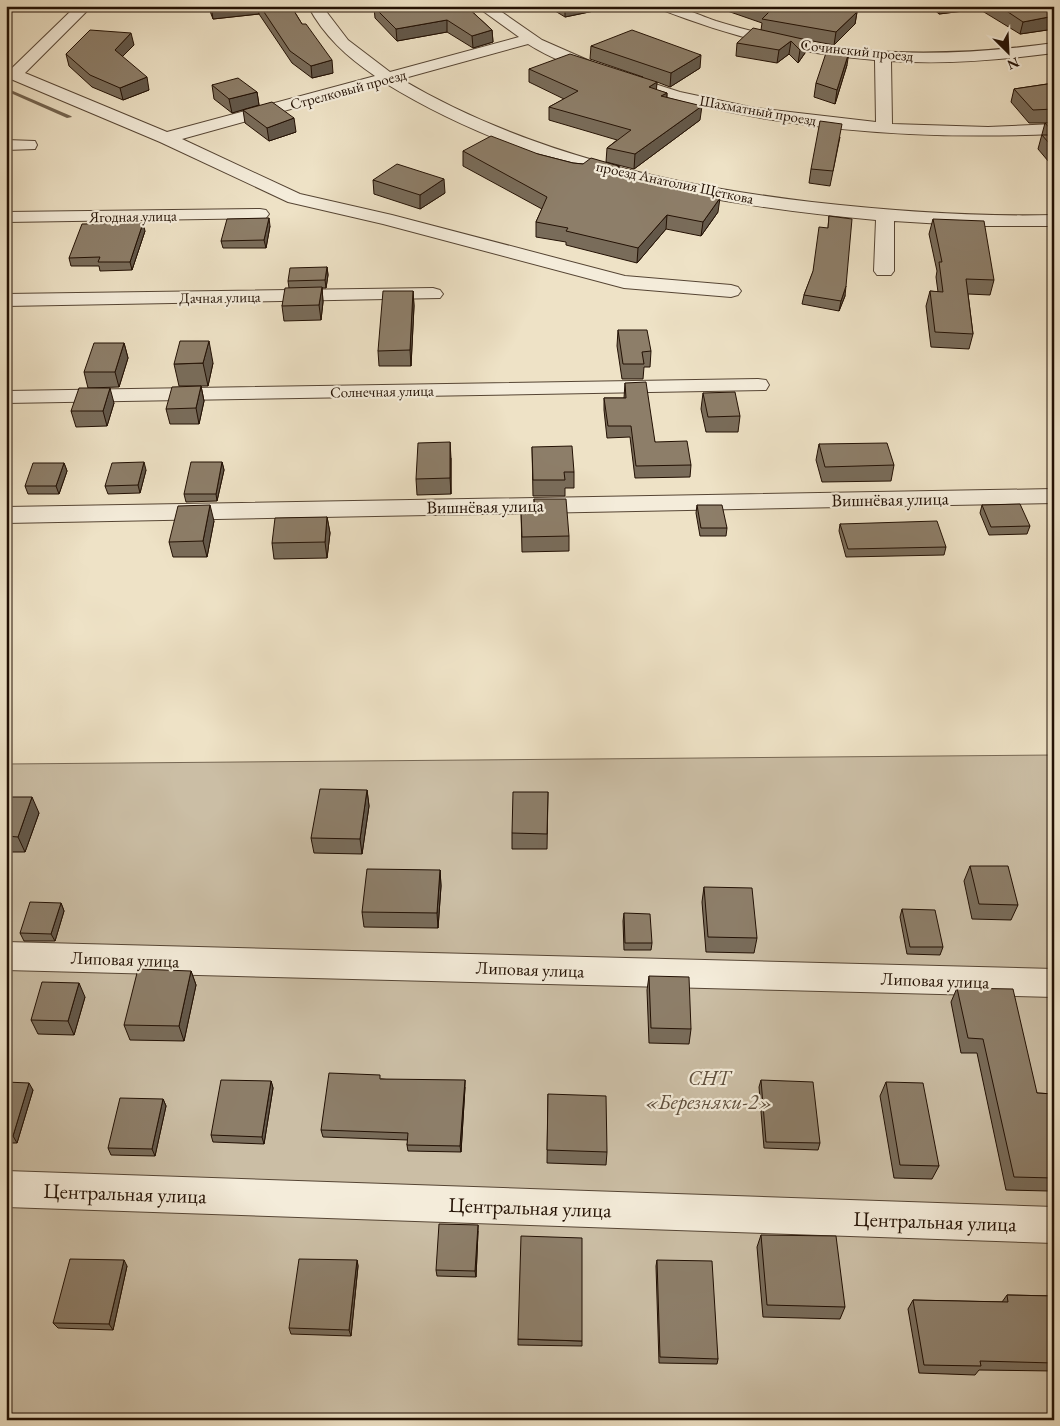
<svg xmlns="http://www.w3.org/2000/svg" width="1060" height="1426" font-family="'EB Garamond',serif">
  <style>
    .green { fill: #cbbea5; stroke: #776854 }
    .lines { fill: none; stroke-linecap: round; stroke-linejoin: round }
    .stream { fill: #736451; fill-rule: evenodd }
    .minor-casing { stroke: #564534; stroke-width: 2 }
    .minor { fill: #f4ecda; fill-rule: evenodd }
    .wall { fill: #796c5a; stroke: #231104 }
    .shaded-wall { fill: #63584a; stroke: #231104 }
    .building { fill: #8d7e69; stroke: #231104 }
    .labels { text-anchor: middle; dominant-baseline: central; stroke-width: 4.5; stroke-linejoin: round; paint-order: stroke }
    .far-street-label { font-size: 15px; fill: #231104; stroke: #f4ecda }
    .street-label { font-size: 18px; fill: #231104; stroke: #f4ecda }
    .near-park-label { font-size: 21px; font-style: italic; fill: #5e4e3c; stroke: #f4ecda }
    .near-street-label { font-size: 21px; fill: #231104; stroke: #f4ecda }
  </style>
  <rect width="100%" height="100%" fill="#eee2c6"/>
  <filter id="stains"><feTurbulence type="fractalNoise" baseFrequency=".004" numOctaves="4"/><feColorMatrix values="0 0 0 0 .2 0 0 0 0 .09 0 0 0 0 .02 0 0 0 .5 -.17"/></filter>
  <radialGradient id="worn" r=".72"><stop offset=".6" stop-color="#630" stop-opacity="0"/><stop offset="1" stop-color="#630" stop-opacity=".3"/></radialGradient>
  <path class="green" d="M 1054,755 L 1054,1420 L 6,1420 L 6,764 Z"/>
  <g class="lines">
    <path class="stream" d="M 6,88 L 71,116 L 72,117 L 67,118 L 6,91 Z"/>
    <g class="minor-casing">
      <path id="minor" d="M 76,6 L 92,6 L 25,73 L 167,132 L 375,76 C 347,57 324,36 308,6 L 322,6 L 348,40 L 390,72 L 519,37 L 476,6 L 493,6 L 542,40 L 608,69 L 680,92 L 755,108 L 876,122 L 875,60 C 801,55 729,36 660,9 L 658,6 C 683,6 693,13 716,21 C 741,29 767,35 793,40 C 879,58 967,55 1054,43 L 1054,53 C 1000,60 945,65 891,61 L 892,124 L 988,127 L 1054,124 L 1054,134 C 910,140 767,130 630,86 C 600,77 554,61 528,44 L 401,79 C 526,153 669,185 812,202 C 892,211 973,217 1054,215 L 1054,226 L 975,226 L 894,221 L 894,271 L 891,275 L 877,275 L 874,271 L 876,220 C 708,205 531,173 385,83 L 182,139 L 300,194 L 392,215 L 625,276 L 731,285 L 738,287 L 741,291 L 738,295 L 731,297 L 624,288 L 383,224 L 288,202 L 160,142 L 6,77 L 6,66 L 12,68 Z
        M 6,140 L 35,141 L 37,145 L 35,149 L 6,150 Z
        M 260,209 L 266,210 L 269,214 L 266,218 L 6,222 L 6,212 Z
        M 433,288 L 440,290 L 443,294 L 440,298 L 6,306 L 6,294 Z
        M 758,379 L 766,380 L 769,385 L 766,390 L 6,403 L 6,391 Z
        M 1054,489 L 1054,503 L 6,523 L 6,507 Z
        M 6,942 L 1054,969 L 1054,997 L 6,970 Z
        M 6,1171 L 1054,1207 L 1054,1243 L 6,1207 Z"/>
    </g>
    <use href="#minor" class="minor"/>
  </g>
  <path class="wall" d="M 208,6 L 291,6 L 302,24 L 333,73 L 312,78 L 292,63 L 259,14 L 213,19 Z
    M 466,6 L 492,30 L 493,42 L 473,48 L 447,32 L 397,41 L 375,18 L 374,7 Z
    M 547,6 L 618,6 L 565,17 Z
    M 713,6 L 835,6 L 857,12 L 855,24 L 834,45 L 807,40 L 805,53 L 798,63 L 789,54 L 777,63 L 736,56 L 737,43 L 761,30 L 762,23 Z
    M 930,6 L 1054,6 L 1054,29 L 1020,34 L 979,9 L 939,14 Z
    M 134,45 L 122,57 L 149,90 L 123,100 L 92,87 L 69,66 L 66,54 Z
    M 591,46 L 700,68 L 670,87 L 657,82 L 656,90 L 667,93 L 667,98 L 700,120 L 634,169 L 606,162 L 607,148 L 617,140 L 549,120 L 549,107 L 564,99 L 529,82 L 529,69 L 643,77 L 590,59 Z
    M 847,65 L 835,104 L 814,97 L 816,83 Z
    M 1054,83 L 1054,168 L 1038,149 L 1045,123 L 1029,123 L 1011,102 L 1014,89 Z
    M 212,85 L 257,92 L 259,105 L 232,113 L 214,99 Z
    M 243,110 L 296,132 L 269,141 L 245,123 Z
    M 840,137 L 830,186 L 809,183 L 811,169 Z
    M 463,151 L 538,154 L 573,163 L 583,164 L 619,166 L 618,175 L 718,212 L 701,236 L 666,229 L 637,263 L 566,245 L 566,242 L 536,237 L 536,222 L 542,209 L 463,166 Z
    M 373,180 L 445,193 L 420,209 L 374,194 Z
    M 829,216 L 845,296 L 839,311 L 802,304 L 804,295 L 813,272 L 828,228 Z
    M 933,219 L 994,280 L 990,295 L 968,294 L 973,334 L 969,349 L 931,347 L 926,306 L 930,291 L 938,292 L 936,277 L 937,271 L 929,234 Z
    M 270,226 L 266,248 L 223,248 L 221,241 Z
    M 145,231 L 132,270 L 100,271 L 99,266 L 71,266 L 69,258 Z
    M 327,267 L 328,275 L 326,288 L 322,288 L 323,302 L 321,320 L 284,321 L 282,306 L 289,288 L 288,281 Z
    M 413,291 L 414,306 L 411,366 L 379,366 L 378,351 Z
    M 618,330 L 651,351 L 650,367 L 644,367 L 643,379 L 622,379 L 617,346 Z
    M 124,343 L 128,358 L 119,387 L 88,388 L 84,372 Z
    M 213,363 L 208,386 L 179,386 L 174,364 Z
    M 625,383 L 655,442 L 691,465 L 690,477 L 635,478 L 630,437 L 607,438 L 604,410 L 604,398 L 624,398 Z
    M 201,386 L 204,401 L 199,424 L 170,424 L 166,409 Z
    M 703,393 L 740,416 L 738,432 L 706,432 L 701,409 Z
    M 114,403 L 107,426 L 76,427 L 71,411 Z
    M 819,444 L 894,465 L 891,481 L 822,482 L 816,460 Z
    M 532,447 L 574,472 L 574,488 L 565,488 L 565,496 L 533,496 Z
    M 451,458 L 451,494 L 417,495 L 416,479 Z
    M 222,462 L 224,470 L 217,501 L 186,502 L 184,494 Z
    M 64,463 L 67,471 L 59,494 L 28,494 L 25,486 Z
    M 146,470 L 140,493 L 108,494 L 105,486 Z
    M 534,499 L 569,536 L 569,551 L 522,552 L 521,511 L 534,511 Z
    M 697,505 L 727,528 L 726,536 L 700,536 L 696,513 Z
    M 982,505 L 1030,526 L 1027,534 L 989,535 L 980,513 Z
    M 327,517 L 330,533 L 327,558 L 274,559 L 272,543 Z
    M 214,521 L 207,557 L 173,557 L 169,542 Z
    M 840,524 L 946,547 L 944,555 L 846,557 L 839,531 Z
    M 367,790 L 369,806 L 362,854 L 314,853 L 311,838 Z
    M 548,792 L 547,849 L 512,849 L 512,833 Z
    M 6,797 L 39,813 L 25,852 L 6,852 Z
    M 970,866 L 1018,905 L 1011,920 L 972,919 L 964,881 Z
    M 440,870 L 441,886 L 438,928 L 364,927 L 362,912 Z
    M 704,887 L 757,938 L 754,953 L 706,952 L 702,902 Z
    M 61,903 L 64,911 L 55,941 L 24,941 L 20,933 Z
    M 902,909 L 943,947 L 940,955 L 907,954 L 900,917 Z
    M 624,913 L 652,943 L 651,950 L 624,950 L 623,921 Z
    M 191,971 L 196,985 L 184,1041 L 130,1040 L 124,1025 Z
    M 649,976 L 691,1029 L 689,1044 L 649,1043 L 647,990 Z
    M 957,988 L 1037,1093 L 1054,1094 L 1054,1184 L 1049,1191 L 1006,1190 L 977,1053 L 961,1053 L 951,1002 Z
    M 85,997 L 74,1035 L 38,1034 L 31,1020 Z
    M 381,1079 L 465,1087 L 461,1152 L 408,1151 L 407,1145 L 408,1140 L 323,1137 L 321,1130 Z
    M 761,1080 L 820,1143 L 818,1150 L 764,1148 L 759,1087 Z
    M 271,1081 L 273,1088 L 264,1144 L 213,1142 L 211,1135 Z
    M 6,1082 L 33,1090 L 17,1143 L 6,1143 Z
    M 886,1082 L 939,1166 L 932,1179 L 894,1178 L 880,1096 Z
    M 548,1094 L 607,1152 L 606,1165 L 547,1163 Z
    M 163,1099 L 166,1106 L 155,1156 L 111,1155 L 108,1148 Z
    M 478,1231 L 476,1277 L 437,1276 L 436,1270 Z
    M 761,1235 L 845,1307 L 840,1319 L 763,1317 L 757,1247 Z
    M 357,1260 L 358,1266 L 351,1336 L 291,1334 L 289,1328 Z
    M 657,1260 L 718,1359 L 717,1364 L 659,1363 L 656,1266 Z
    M 127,1266 L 113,1330 L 58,1328 L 53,1323 Z
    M 1007,1295 L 1054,1296 L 1054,1371 L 979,1370 L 975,1375 L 919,1373 L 908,1309 L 913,1300 L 1002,1302 Z
    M 518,1339 L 582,1341 L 582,1346 L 518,1345 Z"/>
  <path class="shaded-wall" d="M 221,6 L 258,6 L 259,14 L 213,19 L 211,7 Z
    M 565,6 L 618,6 L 565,17 Z
    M 940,6 L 980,6 L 979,9 L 939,14 Z
    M 857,12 L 855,24 L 834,45 L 836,32 Z
    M 1054,16 L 1054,29 L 1020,34 L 1023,22 Z
    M 447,20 L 447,32 L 397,41 L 396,29 Z
    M 492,30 L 493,42 L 473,48 L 472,36 Z
    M 131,33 L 134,45 L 117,62 L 115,50 Z
    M 807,40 L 805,53 L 798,63 L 800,50 Z
    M 791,41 L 789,54 L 777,63 L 779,50 Z
    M 849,52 L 847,65 L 835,104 L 837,90 Z
    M 701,55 L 700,68 L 670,87 L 671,73 Z
    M 332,60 L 333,73 L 312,78 L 311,66 Z
    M 147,77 L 149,90 L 123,100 L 120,88 Z
    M 657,82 L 656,96 L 649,87 Z
    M 257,92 L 259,105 L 232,113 L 229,99 Z
    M 667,93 L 666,106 L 661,96 Z
    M 702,106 L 700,120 L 634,169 L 635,154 Z
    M 294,118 L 296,132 L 269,141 L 267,128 Z
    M 619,166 L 618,180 L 609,173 Z
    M 444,179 L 445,193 L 420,209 L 420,195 Z
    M 720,198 L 718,212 L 701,236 L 703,222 Z
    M 667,215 L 666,229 L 637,263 L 638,248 Z
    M 269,218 L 270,226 L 266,248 L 264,240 Z
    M 143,223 L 145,231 L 132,270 L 130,262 Z
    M 327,267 L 328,275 L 326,288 L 325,280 Z
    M 846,286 L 845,296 L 839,311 L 841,301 Z
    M 322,287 L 323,302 L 321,320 L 319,305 Z
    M 413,291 L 414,306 L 411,366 L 410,350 Z
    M 209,341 L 213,363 L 208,386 L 203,363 Z
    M 124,343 L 128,358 L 119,387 L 115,372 Z
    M 201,386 L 204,401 L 199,424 L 196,408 Z
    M 110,388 L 114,403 L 107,426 L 103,411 Z
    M 450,442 L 451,458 L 451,494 L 450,478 Z
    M 144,462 L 146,470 L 140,493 L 138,485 Z
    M 222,462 L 224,470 L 217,501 L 216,494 Z
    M 64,463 L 67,471 L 59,494 L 56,486 Z
    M 210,505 L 214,521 L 207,557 L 203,541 Z
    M 327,517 L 330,533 L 327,558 L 325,542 Z
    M 367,790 L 369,806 L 362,854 L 360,839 Z
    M 32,797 L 39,813 L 25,852 L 18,837 Z
    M 440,870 L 441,886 L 438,928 L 437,913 Z
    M 61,903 L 64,911 L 55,941 L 51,934 Z
    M 191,971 L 196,985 L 184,1041 L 179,1026 Z
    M 79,983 L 85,997 L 74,1035 L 68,1021 Z
    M 465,1080 L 465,1087 L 461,1152 L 460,1146 Z
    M 271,1081 L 273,1088 L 264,1144 L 262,1137 Z
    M 29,1083 L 33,1090 L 17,1143 L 13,1136 Z
    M 163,1099 L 166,1106 L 155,1156 L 152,1149 Z
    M 478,1225 L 478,1231 L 476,1277 L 475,1271 Z
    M 124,1260 L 127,1266 L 113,1330 L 109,1324 Z
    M 357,1260 L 358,1266 L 351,1336 L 349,1330 Z"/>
  <path class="building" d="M 260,6 L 291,6 L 302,24 L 306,24 L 332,60 L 311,66 L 290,51 Z
    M 378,6 L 466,6 L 492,30 L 472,36 L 447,20 L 396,29 L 374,7 Z
    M 751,6 L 835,6 L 857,12 L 836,32 L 762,19 L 769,12 Z
    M 999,6 L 1054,6 L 1054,16 L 1023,22 Z
    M 753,28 L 807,40 L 800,50 L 791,41 L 779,50 L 737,43 Z
    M 90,30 L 131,33 L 115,50 L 147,77 L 120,88 L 90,75 L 66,54 Z
    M 632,30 L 701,55 L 671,73 L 591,46 Z
    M 827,50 L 849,52 L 837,90 L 816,83 Z
    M 570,54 L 657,82 L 649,87 L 667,93 L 661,96 L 702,106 L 635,154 L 607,148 L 631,130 L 549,107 L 578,91 L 529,69 Z
    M 238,78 L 257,92 L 229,99 L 212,85 Z
    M 1054,83 L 1054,109 L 1033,110 L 1014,89 Z
    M 272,102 L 294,118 L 267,128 L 243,110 Z
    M 820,121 L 842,124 L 833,171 L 811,169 Z
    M 1054,122 L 1054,133 L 1045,123 Z
    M 1042,135 L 1054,135 L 1054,149 Z
    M 491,136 L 538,154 L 573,163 L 583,164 L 591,158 L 619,166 L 609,173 L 720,198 L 703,222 L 667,215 L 638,248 L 566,231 L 568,228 L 536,222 L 547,197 L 463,151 Z
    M 397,164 L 444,179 L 420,195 L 373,180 Z
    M 829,216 L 852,219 L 846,286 L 841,301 L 804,295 L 813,271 L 819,227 L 828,228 Z
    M 269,218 L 264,240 L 221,241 L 227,219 Z
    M 933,219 L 984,221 L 994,280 L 966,279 L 973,334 L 935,332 L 930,291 L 943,292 L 939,262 L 942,262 Z
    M 143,223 L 130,262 L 98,262 L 100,257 L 69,258 L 82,224 Z
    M 327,267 L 325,280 L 288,281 L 290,268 Z
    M 322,287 L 319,305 L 282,306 L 285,288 Z
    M 383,291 L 413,291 L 410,350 L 378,351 Z
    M 618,330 L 647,330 L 651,351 L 642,352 L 644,364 L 623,364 Z
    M 180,341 L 209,341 L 203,363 L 174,364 Z
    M 94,343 L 124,343 L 115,372 L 84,372 Z
    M 646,382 L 655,442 L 687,441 L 691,465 L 636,466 L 631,426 L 608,426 L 604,398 L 626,398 L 625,383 Z
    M 201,386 L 196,408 L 166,409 L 172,387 Z
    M 79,388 L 110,388 L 103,411 L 71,411 Z
    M 735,392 L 740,416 L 708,417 L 703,393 Z
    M 450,442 L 450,478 L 416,479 L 418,443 Z
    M 887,443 L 894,465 L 825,467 L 819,444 Z
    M 572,446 L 574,472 L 564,472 L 565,480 L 533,480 L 532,447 Z
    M 144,462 L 138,485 L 105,486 L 112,463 Z
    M 191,462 L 222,462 L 216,494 L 184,494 Z
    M 33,463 L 64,463 L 56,486 L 25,486 Z
    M 534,499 L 566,499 L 569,536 L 522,537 L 521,511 L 535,510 Z
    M 1020,504 L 1030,526 L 991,527 L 982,505 Z
    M 210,505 L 203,541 L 169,542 L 178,506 Z
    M 697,505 L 722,505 L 727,528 L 701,528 Z
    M 327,517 L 325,542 L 272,543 L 275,518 Z
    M 937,521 L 946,547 L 848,549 L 840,524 Z
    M 320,789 L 367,790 L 360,839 L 311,838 Z
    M 513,792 L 548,792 L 547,834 L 512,833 Z
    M 6,797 L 32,797 L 18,837 L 6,836 Z
    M 970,866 L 1008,866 L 1018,905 L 979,904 Z
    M 367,869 L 440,870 L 437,913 L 362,912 Z
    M 704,887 L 752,888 L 757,938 L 708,937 Z
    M 30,902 L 61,903 L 51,934 L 20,933 Z
    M 902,909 L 935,910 L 943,947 L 910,947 Z
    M 624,913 L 650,914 L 652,943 L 625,943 Z
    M 138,969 L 191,971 L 179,1026 L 124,1025 Z
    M 649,976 L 689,977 L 691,1029 L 651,1028 Z
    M 42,982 L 79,983 L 68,1021 L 31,1020 Z
    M 957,988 L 1013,989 L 1037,1093 L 1054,1094 L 1054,1178 L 1014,1177 L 983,1039 L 968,1038 Z
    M 329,1073 L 380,1075 L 380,1079 L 465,1080 L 460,1146 L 407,1145 L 408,1133 L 321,1130 Z
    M 221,1080 L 271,1081 L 262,1137 L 211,1135 Z
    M 761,1080 L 813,1082 L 820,1143 L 766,1142 Z
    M 6,1082 L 29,1083 L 13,1136 L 6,1136 Z
    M 886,1082 L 923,1083 L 939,1166 L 900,1165 Z
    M 548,1094 L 606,1096 L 607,1152 L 547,1150 Z
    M 120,1098 L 163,1099 L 152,1149 L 108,1148 Z
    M 439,1224 L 478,1225 L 475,1271 L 436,1270 Z
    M 761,1235 L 836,1236 L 845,1307 L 767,1305 Z
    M 521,1236 L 582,1238 L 582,1341 L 518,1339 Z
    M 70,1259 L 124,1260 L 109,1324 L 53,1323 Z
    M 299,1259 L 357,1260 L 349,1330 L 289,1328 Z
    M 657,1260 L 712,1261 L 718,1359 L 660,1357 Z
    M 1007,1295 L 1054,1296 L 1054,1363 L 980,1361 L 981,1366 L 924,1365 L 913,1300 L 1008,1302 Z"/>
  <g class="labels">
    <g class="far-street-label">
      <text transform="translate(857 50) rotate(6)">Сочинский проезд</text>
      <text transform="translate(348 89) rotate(-15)">Стрелковый проезд</text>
      <text transform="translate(758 110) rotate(10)">Шахматный проезд</text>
      <text transform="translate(675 182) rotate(12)">проезд Анатолия Щеткова</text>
      <text transform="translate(133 216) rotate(-1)">Ягодная улица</text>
      <text transform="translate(220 297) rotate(-1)">Дачная улица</text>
      <text transform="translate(382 391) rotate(-1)">Солнечная улица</text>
    </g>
    <g class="street-label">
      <text transform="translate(890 499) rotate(-1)">Вишнёвая улица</text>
      <text transform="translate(485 506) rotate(-1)">Вишнёвая улица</text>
      <text transform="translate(125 959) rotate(2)">Липовая улица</text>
      <text transform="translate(530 969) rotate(2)">Липовая улица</text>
      <text transform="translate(935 980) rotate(2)">Липовая улица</text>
    </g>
    <g class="near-park-label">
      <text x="709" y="1077">СНТ<tspan x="709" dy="24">«Березняки-2»</tspan></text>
    </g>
    <g class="near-street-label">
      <text transform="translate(125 1193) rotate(2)">Центральная улица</text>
      <text transform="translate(530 1207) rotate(2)">Центральная улица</text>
      <text transform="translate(935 1221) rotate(2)">Центральная улица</text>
    </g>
  </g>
  <rect width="1060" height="1426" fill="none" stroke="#eee2c6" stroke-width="25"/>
  <rect x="8" y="8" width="1045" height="1411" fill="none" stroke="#231104" stroke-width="2.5"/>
  <rect x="12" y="12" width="1035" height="1401" fill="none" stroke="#231104"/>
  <g transform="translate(1008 52) rotate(156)" stroke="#f4ecda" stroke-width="4" paint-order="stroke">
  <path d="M0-4L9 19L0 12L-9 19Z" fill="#231104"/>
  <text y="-8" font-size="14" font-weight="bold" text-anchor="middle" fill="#231104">N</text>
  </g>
  <rect width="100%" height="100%" filter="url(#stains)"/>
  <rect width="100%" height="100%" fill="url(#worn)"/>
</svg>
